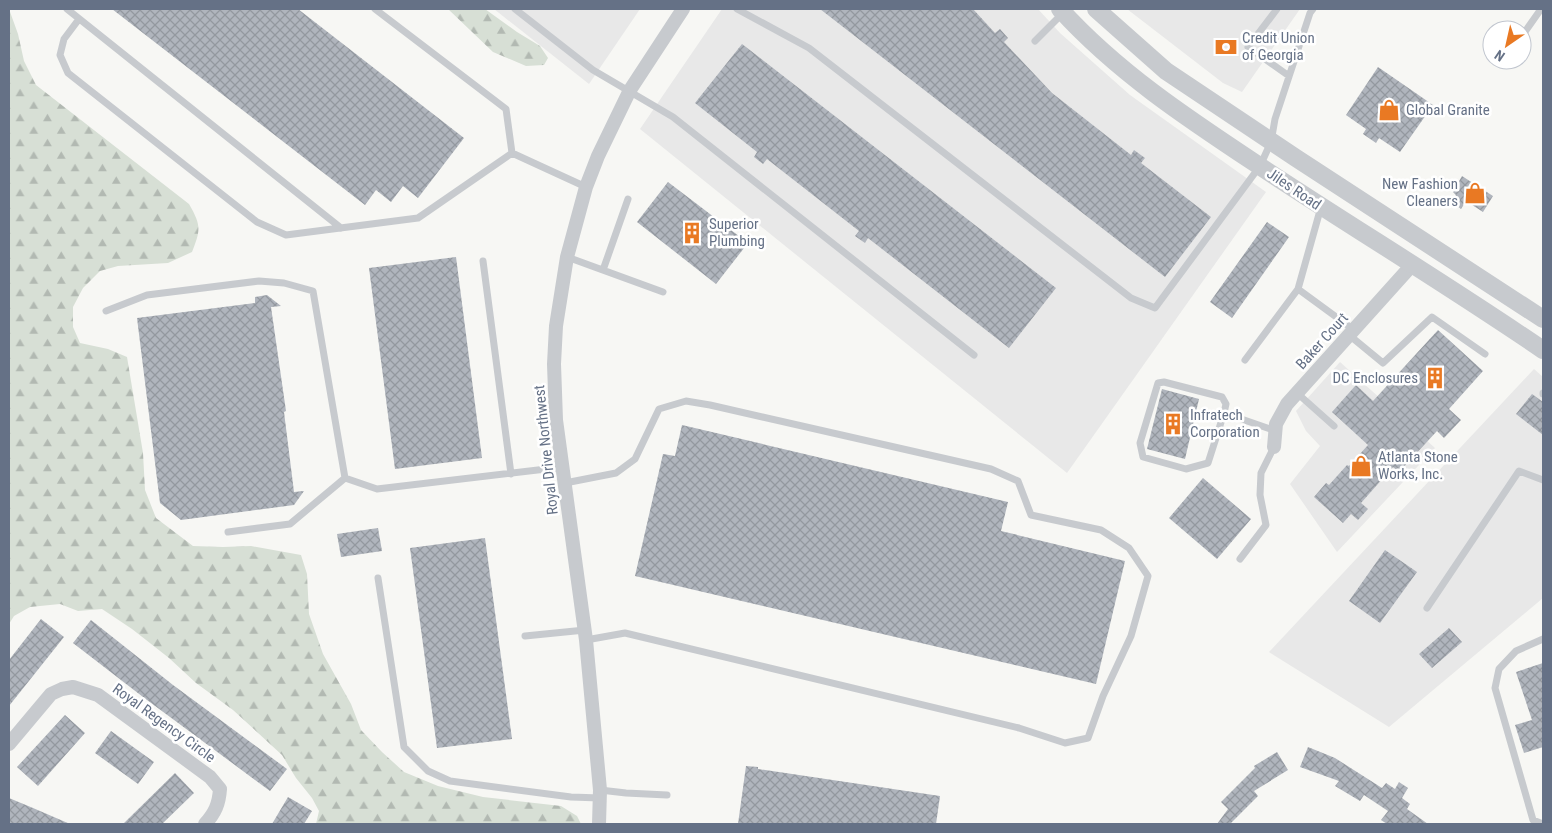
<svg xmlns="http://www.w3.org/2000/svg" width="1552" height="833" font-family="'Roboto Condensed',sans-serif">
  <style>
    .built { fill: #e8e8e8 }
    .forest { fill: url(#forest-firs) }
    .building { fill: url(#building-cross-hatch) }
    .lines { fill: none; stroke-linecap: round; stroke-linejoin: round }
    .service { stroke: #c7cace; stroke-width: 7 }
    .minor { stroke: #c7cace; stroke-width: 14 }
    .tertiary { stroke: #c7cace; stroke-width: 18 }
    .labels { text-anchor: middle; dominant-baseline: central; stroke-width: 5; stroke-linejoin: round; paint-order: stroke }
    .poi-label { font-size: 15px; fill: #657186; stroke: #fff; text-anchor: start }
    .street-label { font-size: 15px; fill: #657186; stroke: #fff }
  </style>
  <defs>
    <pattern id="forest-firs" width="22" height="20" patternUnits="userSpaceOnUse" patternTransform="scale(1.25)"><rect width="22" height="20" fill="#d7dfd5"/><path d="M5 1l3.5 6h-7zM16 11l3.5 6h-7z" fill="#b2b9b2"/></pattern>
    <pattern id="building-cross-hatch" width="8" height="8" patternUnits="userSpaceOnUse" patternTransform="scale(1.25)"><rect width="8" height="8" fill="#b0b5bd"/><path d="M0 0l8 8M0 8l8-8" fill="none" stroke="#93989f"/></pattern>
  </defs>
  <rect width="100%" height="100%" fill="#f7f7f4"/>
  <path class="built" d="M 494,9 L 640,9 L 589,84 Z
    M 722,9 L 1038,9 L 1060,33 L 1130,95 L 1266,192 L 1067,473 L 640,129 Z
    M 1127,9 L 1300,9 L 1242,92 L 1223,83 Z
    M 1340,362 L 1435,448 L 1337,552 L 1290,484 L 1320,446 L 1306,431 L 1296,411 Z
    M 1534,369 L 1543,377 L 1543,598 L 1389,727 L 1269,652 Z"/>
  <path class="forest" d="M 9,9 L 18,34 L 24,61 L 36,85 L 189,204 C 201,225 201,229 192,252 L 168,263 L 118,266 L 100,271 L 83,288 L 73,307 L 73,327 L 80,343 L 108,349 L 127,357 L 143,453 L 145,490 L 156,518 L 193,546 L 223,547 L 251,546 L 301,555 L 307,574 L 309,614 L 323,654 L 351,704 L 361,730 L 382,752 L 404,772 L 438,786 L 483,797 L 561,806 L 577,816 L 581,824 L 316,824 L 319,811 L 312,798 L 296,778 L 282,755 L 233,710 L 196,683 L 169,658 L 132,629 L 102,609 L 78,611 L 60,604 L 30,607 L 14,616 L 9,624 Z
    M 448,9 L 485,9 L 517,32 L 540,46 L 548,58 L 544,65 L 526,66 L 493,52 Z"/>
  <path class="building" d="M 112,9 L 298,9 L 464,138 L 418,198 L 403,186 L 391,202 L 376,190 L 365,205 Z
    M 820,9 L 973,9 L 995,33 L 1000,29 L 1008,38 L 1004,42 L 1052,93 L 1131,155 L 1134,150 L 1145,158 L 1141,163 L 1211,217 L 1165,277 Z
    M 742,44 L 1056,288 L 1009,348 L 868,238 L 865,243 L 855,236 L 859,231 L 767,159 L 763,164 L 754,157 L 757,152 L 695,103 Z
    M 1378,67 L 1433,105 L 1400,152 L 1379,138 L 1376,143 L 1363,134 L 1366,129 L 1346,115 Z
    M 1462,176 L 1493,196 L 1483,212 L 1466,201 L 1461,209 L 1452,202 L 1456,195 L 1453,192 Z
    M 668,182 L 748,243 L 716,284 L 637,222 Z
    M 1267,222 L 1289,237 L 1232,318 L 1210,302 Z
    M 456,257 L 482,458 L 395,469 L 369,268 Z
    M 267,295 L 281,306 L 271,307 L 286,411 L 284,412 L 294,492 L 304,491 L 294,505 L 181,520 L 160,503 L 137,318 L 255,303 L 255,297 Z
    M 1438,330 L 1483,371 L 1449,409 L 1461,420 L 1444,438 L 1437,431 L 1399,472 L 1393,467 L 1361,503 L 1368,509 L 1358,520 L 1351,514 L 1343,523 L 1314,497 L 1326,483 L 1329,485 L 1347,465 L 1349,466 L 1368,445 L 1332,412 L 1356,385 L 1373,401 Z
    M 1162,389 L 1199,399 L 1185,459 L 1147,449 Z
    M 1532,394 L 1543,402 L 1543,435 L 1516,414 Z
    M 682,425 L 1008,502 L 1001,531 L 1125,561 L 1096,684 L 635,576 L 663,454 L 675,456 Z
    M 1203,478 L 1251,519 L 1217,559 L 1169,518 Z
    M 378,528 L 382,551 L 341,557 L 337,534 Z
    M 485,538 L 512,739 L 437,748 L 410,548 Z
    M 1385,550 L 1417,572 L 1380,623 L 1349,601 Z
    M 41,619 L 64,637 L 9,706 L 9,660 Z
    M 91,620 L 173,685 L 287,769 L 270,791 L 143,697 L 73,643 Z
    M 1449,628 L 1462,642 L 1432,668 L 1419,654 Z
    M 1543,663 L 1543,747 L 1524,753 L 1515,725 L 1532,720 L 1516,672 Z
    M 65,715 L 85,733 L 38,786 L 17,767 Z
    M 111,731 L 154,762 L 138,784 L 95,753 Z
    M 1308,747 L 1335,758 L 1382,788 L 1386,783 L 1395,789 L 1399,782 L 1408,788 L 1402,798 L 1410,804 L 1407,809 L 1428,824 L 1387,824 L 1381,820 L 1388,811 L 1364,795 L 1360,801 L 1335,786 L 1339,781 L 1300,767 Z
    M 1277,752 L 1288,770 L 1254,791 L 1258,796 L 1230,824 L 1217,824 L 1228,809 L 1221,802 L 1255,768 L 1254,766 Z
    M 746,766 L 758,767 L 758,769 L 940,796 L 936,824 L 738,824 Z
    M 175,773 L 194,793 L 162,824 L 123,824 Z
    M 288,797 L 312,811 L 304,824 L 272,824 Z
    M 9,798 L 33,808 L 70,824 L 9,824 Z"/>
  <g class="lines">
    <path class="service" d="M 67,9 L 341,228
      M 375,9 L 506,109 L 512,153
      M 515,9 L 593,70 L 673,117 L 974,355
      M 737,9 L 809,48 L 1131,298 L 1155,308 L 1260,166 L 1271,142 L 1275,119 L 1310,13 L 1313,9
      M 1277,9 L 1248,47 L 1289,76
      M 79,19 L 64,39 L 60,55 L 68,73 L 257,222 L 286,235 L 418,218 L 512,153
      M 1522,36 L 1541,9
      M 1035,41 L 1063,13
      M 512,153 L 586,187
      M 1321,207 L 1298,289 L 1354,330
      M 567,257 L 663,292
      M 483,261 L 511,474
      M 603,270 L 628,199
      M 106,311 L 147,295 L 259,281 L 284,283 L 313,291 L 345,478 L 377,489 L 563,467
      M 1349,335 L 1383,363 L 1432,317 L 1485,354
      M 1245,360 L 1298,289
      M 1297,393 L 1334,426
      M 1543,393 L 1543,394
      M 1224,413 L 1208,463 L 1186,469 L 1143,457 L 1140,443 L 1158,383 L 1164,382 L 1222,397 L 1226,404 L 1224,413 L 1276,431
      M 565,483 L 616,473 L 635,459 L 659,409 L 686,401 L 710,405 L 991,469 L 1018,481 L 1031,515 L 1101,530 L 1129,548 L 1148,576 L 1131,636 L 1103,696 L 1088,738 L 1065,743 L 1019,728 L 625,633 L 586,640
      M 228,532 L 290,524 L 345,478
      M 1240,559 L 1266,525 L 1260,495 L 1261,473 L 1274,447
      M 378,578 L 404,747 L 428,771 L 450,781 L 571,797 L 600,798
      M 1427,608 L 1519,471 L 1543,480
      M 525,636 L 585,630
      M 1543,639 L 1516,651 L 1499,669 L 1495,688 L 1533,820 L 1543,824
      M 600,790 L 626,793 L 667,795"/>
    <path class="minor" d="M 1274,447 L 1276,424 L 1287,404 L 1412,265
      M 9,744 L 51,694 L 62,689 L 73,687 L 98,695 L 210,777 L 220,789 C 219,804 215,813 205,824
      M 599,824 L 600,790 L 586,640 L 556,420 L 554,364 L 556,326 L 567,257 L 586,187 L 598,156 L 630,90 L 683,9"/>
    <path class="tertiary" d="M 1060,9 C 1118,73 1190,120 1261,167 C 1355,229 1451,287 1543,350
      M 1096,9 L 1166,71 L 1296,158 L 1543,319"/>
  </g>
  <defs>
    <g id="bank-bare" transform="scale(1.725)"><path d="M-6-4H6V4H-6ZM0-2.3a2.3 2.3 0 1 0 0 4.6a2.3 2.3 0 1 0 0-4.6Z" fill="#e97923" stroke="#fff" stroke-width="2.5" paint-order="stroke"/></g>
    <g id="shop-bare" transform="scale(1.725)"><path d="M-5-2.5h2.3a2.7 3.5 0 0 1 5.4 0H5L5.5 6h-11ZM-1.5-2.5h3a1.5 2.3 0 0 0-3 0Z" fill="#e97923" stroke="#fff" stroke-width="2.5" paint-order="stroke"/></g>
    <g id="building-bare" transform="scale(1.725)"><path d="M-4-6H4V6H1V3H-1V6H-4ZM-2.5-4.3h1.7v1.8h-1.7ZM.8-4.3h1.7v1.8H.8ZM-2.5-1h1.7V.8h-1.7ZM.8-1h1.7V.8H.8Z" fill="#e97923" stroke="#fff" stroke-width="2.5" paint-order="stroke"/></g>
  </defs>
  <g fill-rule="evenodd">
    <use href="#bank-bare" x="1226" y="47"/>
    <use href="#shop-bare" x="1389" y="110"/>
    <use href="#shop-bare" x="1475" y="193"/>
    <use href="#building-bare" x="692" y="233"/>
    <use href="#building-bare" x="1435" y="378"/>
    <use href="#building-bare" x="1173" y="424"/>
    <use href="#shop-bare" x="1361" y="466"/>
  </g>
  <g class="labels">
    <g class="poi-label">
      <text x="1242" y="38">Credit Union<tspan x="1242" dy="17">of Georgia</tspan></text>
      <text x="1406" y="110">Global Granite</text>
      <text x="1458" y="184" text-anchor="end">New Fashion<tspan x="1458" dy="17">Cleaners</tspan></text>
      <text x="709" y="224">Superior<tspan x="709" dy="17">Plumbing</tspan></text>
      <text x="1418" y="378" text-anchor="end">DC Enclosures</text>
      <text x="1190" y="415">Infratech<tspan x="1190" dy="17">Corporation</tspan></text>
      <text x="1378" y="457">Atlanta Stone<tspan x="1378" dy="17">Works, Inc.</tspan></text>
    </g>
    <g class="street-label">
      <text transform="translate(1294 189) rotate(34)">Jiles Road</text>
      <text transform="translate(1322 341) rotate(-48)">Baker Court</text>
      <text transform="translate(546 450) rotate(-96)">Royal Drive Northwest</text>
      <text transform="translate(164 723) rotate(36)">Royal Regency Circle</text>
    </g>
  </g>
  <rect width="1552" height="833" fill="none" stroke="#657186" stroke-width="20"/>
  <g transform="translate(1507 45) rotate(214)"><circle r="24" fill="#ffffff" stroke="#c1c6cf"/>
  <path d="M0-4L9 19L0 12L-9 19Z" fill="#e97923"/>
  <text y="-8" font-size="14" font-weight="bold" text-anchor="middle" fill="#657186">N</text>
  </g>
</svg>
